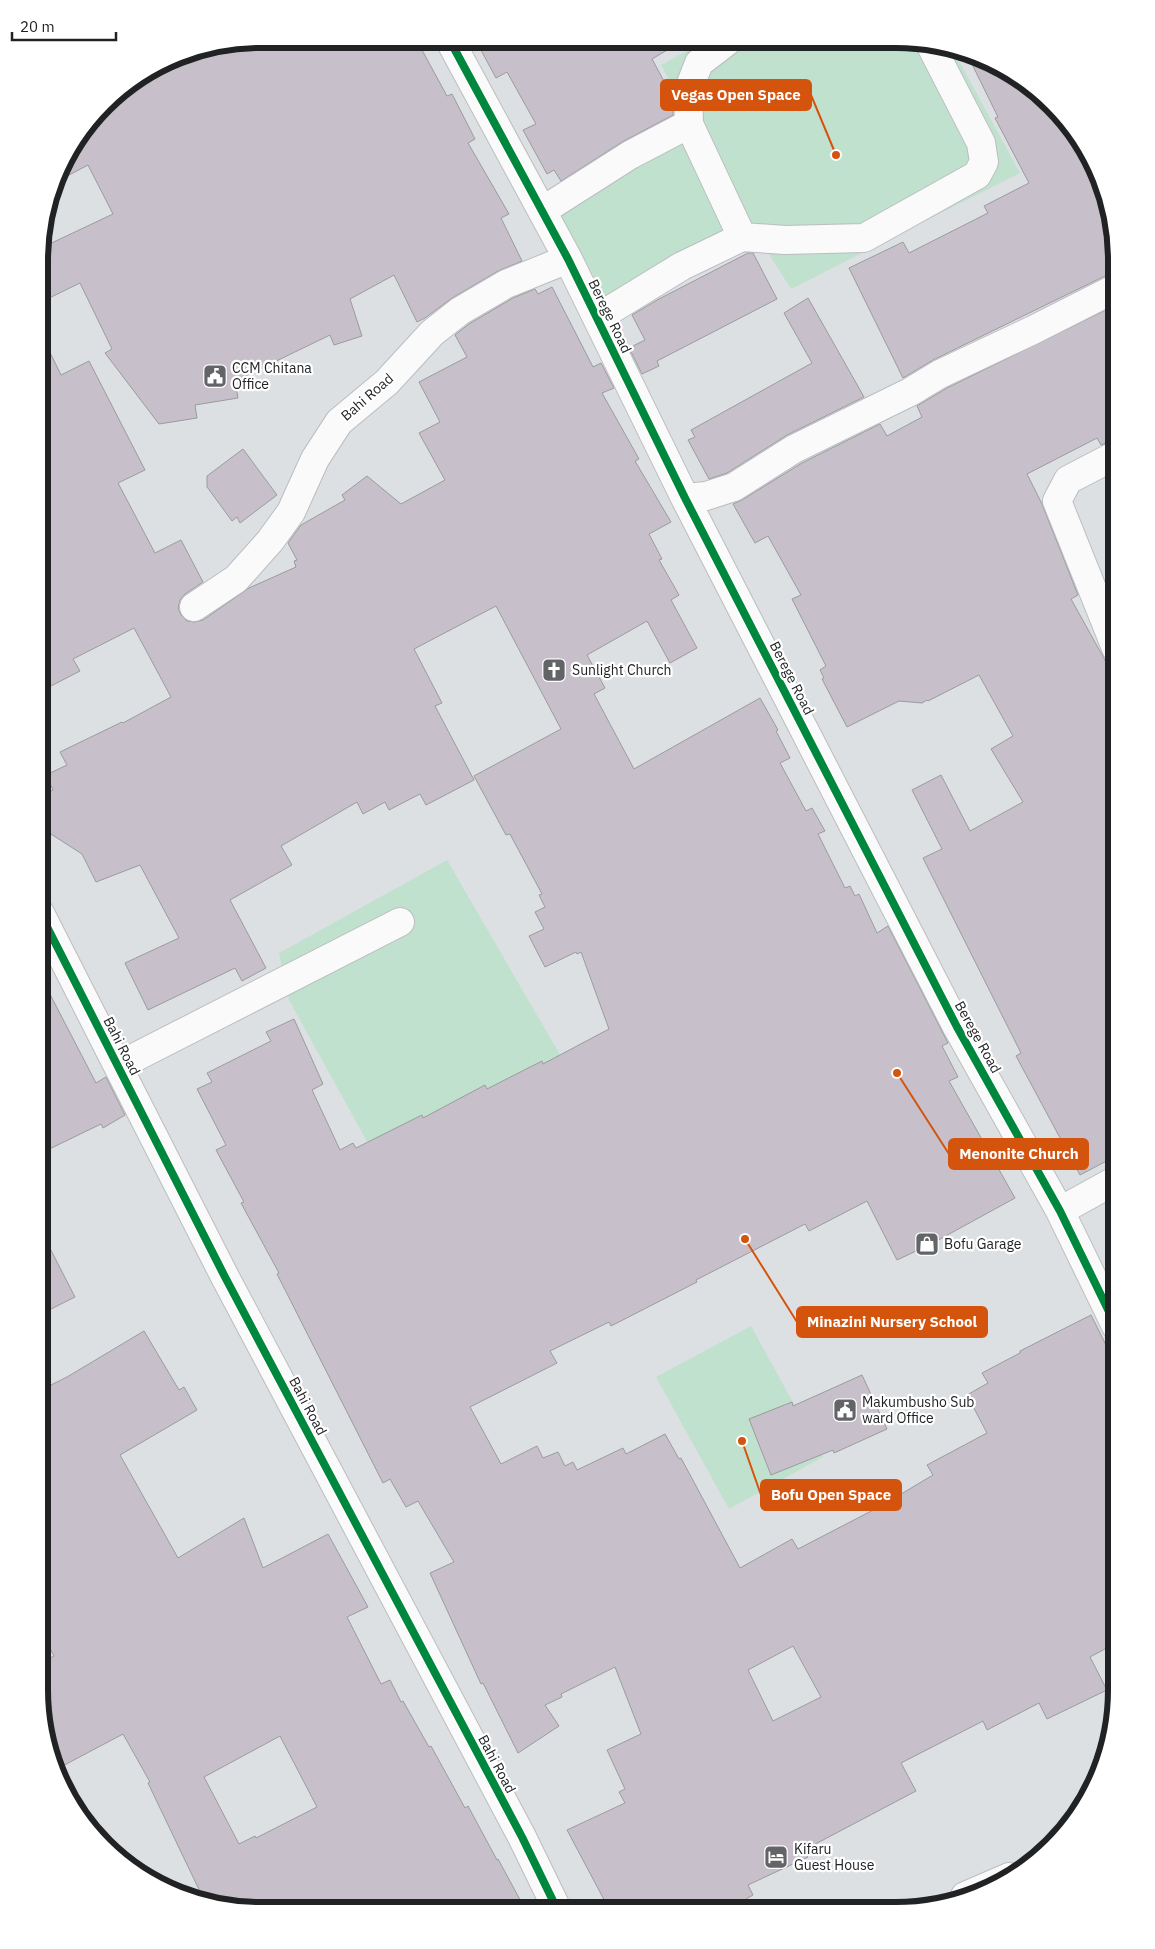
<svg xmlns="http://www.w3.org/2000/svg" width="1155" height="1949" font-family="'IBM Plex Sans',sans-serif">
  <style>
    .green { fill: #c0e1cd }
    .building { fill: #c7c0cb; stroke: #9a9b9d; fill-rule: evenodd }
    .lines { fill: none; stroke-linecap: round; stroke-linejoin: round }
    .minor-casing { stroke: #bbbdc0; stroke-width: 30 }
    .minor { stroke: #fafafb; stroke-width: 28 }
    .cycleway-casing { stroke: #fff; stroke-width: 11 }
    .cycleway { stroke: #00873e; stroke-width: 8 }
    .labels { text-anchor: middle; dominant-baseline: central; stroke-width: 4.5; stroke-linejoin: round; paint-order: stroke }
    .street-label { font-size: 14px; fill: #202224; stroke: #fff }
    .poi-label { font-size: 14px; fill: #202224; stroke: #fff; text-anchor: start }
    .rim { fill: none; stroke: #202224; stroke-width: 6 }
    .leader { fill: none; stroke: #d4540e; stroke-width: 2 }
    .callout-dot { fill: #d4540e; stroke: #fff; stroke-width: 2 }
    .callout { fill: #d4540e; stroke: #d4540e; stroke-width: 2 }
    .callout-label { font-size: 15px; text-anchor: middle; font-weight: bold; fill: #fff }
  </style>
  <rect width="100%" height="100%" fill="#dde0e3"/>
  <path class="green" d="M 707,40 L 925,41 L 952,48 L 1020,173 L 791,289 L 752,228 L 610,305 L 552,200 L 693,123 L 661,65 Z
    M 447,860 L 570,1072 L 376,1158 L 289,1000 L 279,953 Z
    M 751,1326 L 823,1457 L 729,1509 L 656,1377 Z"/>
  <path class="building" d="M 260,39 L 416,39 L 447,96 L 452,94 L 475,139 L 468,143 L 509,214 L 501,218 L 522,261 L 498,271 L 452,298 L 425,318 L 417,322 L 394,275 L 350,299 L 362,336 L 334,345 L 330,335 L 235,381 L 238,398 L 195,405 L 197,418 L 159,424 L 105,353 L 112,349 L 80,283 L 41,302 L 41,248 L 113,214 L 88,165 L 56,182 L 62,162 L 114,94 L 117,92 L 119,96 L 149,77 L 151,80 L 203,50 Z
    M 475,39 L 684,40 L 652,59 L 673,98 L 673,115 L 622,142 L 561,181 L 554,170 L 547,174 L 523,130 L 536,124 L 507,72 L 496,78 Z
    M 966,52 L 980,56 L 1030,85 L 1071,125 L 1100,175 L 1116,260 L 1116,272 L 1109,274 L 933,360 L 903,378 L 849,268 L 903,242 L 909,253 L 988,213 L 984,206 L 1029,183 L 995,118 L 998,117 Z
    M 748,253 L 753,253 L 777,299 L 657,361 L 659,366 L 642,374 L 629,348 L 645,340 L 632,315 L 659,299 Z
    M 552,287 L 593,367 L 601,363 L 614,388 L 602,393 L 639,459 L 635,461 L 671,522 L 649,534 L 662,559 L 659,560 L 679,595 L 671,600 L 697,648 L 670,663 L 647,621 L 587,655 L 605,688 L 594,694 L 634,769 L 760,698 L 778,730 L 776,731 L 790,758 L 780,763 L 806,811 L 812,808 L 825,831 L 818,834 L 845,888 L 850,886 L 855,896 L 859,894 L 877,933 L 888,926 L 948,1043 L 942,1046 L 958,1077 L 949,1081 L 1015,1198 L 931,1244 L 897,1260 L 867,1201 L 809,1231 L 805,1224 L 696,1280 L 697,1282 L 611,1326 L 609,1322 L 550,1351 L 557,1363 L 470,1407 L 501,1464 L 537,1446 L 543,1458 L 558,1452 L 565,1466 L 573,1462 L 577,1470 L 623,1448 L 626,1454 L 665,1434 L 679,1459 L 681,1458 L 740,1568 L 792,1539 L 798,1549 L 881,1506 L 933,1475 L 927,1465 L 987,1433 L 967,1395 L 988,1383 L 982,1373 L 1020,1353 L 1020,1351 L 1091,1315 L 1116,1365 L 1116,1643 L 1090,1657 L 1107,1690 L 1047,1719 L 1039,1703 L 987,1730 L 983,1721 L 901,1763 L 916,1791 L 804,1850 L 808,1857 L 748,1885 L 753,1895 L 746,1899 L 753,1910 L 609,1909 L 567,1830 L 625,1803 L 619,1792 L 625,1789 L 607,1750 L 641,1734 L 615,1667 L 561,1694 L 562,1697 L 545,1705 L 559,1726 L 518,1753 L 483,1683 L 481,1684 L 430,1573 L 454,1562 L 418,1501 L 406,1507 L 390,1479 L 383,1483 L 277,1274 L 279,1273 L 241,1203 L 244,1202 L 216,1150 L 226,1145 L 197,1089 L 212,1082 L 207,1073 L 271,1041 L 266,1032 L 294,1019 L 323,1084 L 312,1090 L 340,1150 L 353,1143 L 356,1148 L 422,1115 L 423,1118 L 485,1085 L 487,1089 L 542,1061 L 543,1064 L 609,1029 L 581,952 L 577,954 L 576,952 L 545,967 L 529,936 L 544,929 L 535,912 L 545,907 L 539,895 L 542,894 L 510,834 L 506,835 L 474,776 L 561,729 L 496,606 L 414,649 L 442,703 L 435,706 L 474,780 L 426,805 L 420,794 L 389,810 L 385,802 L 363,814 L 357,802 L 281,846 L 292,865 L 230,900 L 266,968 L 242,981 L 235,968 L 148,1010 L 125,963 L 179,938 L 140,865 L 96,882 L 82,854 L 40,827 L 40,796 L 53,790 L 46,775 L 67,765 L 60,752 L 122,722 L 123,723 L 171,697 L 134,628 L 73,659 L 80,671 L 49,687 L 40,669 L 40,332 L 61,375 L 89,361 L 145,470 L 118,483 L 155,553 L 181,540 L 203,582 L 185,594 L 180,600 L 178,608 L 181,615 L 187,621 L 195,622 L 203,620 L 249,588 L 296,567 L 294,561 L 297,560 L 288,543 L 301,525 L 345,500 L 342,495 L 367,476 L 401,504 L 445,480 L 419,433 L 440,422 L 419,382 L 467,357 L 455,335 L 469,324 L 513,298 L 535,289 L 538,294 ZM 793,1646 L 821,1697 L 773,1721 L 748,1670 Z
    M 808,298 L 864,397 L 787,435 L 727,473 L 709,479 L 688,440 L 695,437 L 691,430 L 812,363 L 784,313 Z
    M 1116,305 L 1116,439 L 1101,445 L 1097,438 L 1027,474 L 1042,504 L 1078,595 L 1071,599 L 1116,680 L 1116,1156 L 1080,1175 L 1016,1056 L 1021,1053 L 923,858 L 942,849 L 912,790 L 941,775 L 970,831 L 1023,802 L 991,749 L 1013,736 L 979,675 L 928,701 L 927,700 L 922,703 L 899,701 L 847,727 L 822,679 L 824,678 L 820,670 L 826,666 L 792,599 L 801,595 L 768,536 L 755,543 L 733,504 L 742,500 L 802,463 L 880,424 L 887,436 L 922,417 L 917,406 L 947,388 Z
    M 243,449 L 277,495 L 240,523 L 237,517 L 232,521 L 207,487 L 207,476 Z
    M 40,975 L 96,1083 L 106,1077 L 125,1115 L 103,1128 L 101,1124 L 39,1154 Z
    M 39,1227 L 75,1297 L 39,1315 Z
    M 144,1331 L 179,1390 L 184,1387 L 197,1410 L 120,1455 L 178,1558 L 244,1518 L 263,1568 L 328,1534 L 368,1607 L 347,1617 L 381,1684 L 390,1680 L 401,1702 L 403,1701 L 429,1747 L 431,1746 L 465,1808 L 468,1806 L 497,1860 L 498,1859 L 525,1909 L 231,1908 L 205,1902 L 148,1783 L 150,1782 L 123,1734 L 55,1770 L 39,1690 L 39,1664 L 54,1656 L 39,1628 L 39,1391 L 67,1377 ZM 280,1736 L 317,1807 L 256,1838 L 255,1836 L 239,1844 L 204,1777 Z
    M 862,1375 L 887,1429 L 834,1453 L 833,1450 L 771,1475 L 749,1419 L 792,1402 L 793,1406 Z"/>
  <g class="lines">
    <g class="minor-casing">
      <path id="minor" d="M 449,39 L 568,259 L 685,498 L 957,1027 L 1060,1211 L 1116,1326
        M 689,124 L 742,237
        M 542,211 L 630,155 L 689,124 L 688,91 L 699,63 L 729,40
        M 597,318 L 682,266 L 742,237 L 785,240 L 864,238 L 977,175 L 984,162 L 981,143 L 929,42
        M 685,498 L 706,496 L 734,487 L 794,449 L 910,392 L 940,374 L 1033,330 L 1116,288
        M 194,607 L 236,579 L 270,541 L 291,512 L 315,459 L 339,422 L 387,382 L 432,333 L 460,311 L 506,284 L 568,259
        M 1116,648 L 1057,501 L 1068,480 L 1116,455
        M 40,913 L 225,1277 L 522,1837 L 557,1909
        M 118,1066 L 400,922
        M 1060,1211 L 1116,1180
        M 965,1896 L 1009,1877"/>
    </g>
    <use href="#minor" class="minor"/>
    <g class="cycleway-casing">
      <path id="cycleway" d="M 449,39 L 568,259 L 685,498 L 957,1027 L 1060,1211 L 1116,1326
        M 40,913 L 225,1277 L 522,1837 L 557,1909"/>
    </g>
    <use href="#cycleway" class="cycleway"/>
  </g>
  <defs>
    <g id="civic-square" transform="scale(1.25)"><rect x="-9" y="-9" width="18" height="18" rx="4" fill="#626467" stroke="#fff"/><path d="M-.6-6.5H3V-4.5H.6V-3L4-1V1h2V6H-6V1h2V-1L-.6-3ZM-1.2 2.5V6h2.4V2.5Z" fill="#fff"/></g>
    <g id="church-square" transform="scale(1.25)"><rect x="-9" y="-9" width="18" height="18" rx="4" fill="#626467" stroke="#fff"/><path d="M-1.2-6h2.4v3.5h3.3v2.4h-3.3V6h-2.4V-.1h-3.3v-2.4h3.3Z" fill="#fff"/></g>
    <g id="shop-square" transform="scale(1.25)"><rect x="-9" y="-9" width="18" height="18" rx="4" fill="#626467" stroke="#fff"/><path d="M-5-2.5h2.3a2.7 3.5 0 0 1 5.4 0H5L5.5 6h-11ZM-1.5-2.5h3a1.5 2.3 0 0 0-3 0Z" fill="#fff"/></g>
    <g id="hotel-square" transform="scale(1.25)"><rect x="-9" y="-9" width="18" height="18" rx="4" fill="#626467" stroke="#fff"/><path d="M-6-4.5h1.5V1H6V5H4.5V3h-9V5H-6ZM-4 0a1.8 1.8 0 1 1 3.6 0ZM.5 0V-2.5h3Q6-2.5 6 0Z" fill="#fff"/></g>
  </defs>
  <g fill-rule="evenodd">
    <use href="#civic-square" x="215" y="376"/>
    <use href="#church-square" x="554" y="670"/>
    <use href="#shop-square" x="927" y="1244"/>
    <use href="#civic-square" x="845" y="1410"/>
    <use href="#hotel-square" x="776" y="1857"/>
  </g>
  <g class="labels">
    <g class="street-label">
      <text transform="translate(610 316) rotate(64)">Berege Road</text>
      <text transform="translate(367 397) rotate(-41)">Bahi Road</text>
      <text transform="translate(792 678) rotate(63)">Berege Road</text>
      <text transform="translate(978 1037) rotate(61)">Berege Road</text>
      <text transform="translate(122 1046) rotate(63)">Bahi Road</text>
      <text transform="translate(308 1406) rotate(62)">Bahi Road</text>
      <text transform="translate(497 1764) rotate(62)">Bahi Road</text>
    </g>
    <g class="poi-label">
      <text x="232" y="368">CCM Chitana<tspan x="232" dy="16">Office</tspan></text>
      <text x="572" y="670">Sunlight Church</text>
      <text x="944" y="1244">Bofu Garage</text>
      <text x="862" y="1402">Makumbusho Sub<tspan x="862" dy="16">ward Office</tspan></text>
      <text x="794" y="1849">Kifaru<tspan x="794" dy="16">Guest House</tspan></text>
    </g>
  </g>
  <path d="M0 0H1155V1949H0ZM260 48H896A212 212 0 0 1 1108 260V1690A212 212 0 0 1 896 1902H260A212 212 0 0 1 48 1690V260A212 212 0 0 1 260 48Z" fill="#fff" fill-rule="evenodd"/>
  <path class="rim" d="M260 48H896A212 212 0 0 1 1108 260V1690A212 212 0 0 1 896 1902H260A212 212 0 0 1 48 1690V260A212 212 0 0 1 260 48Z"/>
  <path class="leader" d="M836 155L811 95M897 1073L949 1154M745 1239L797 1322M742 1441L761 1495"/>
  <g class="callout-dot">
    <circle cx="836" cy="155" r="5"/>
    <circle cx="897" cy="1073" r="5"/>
    <circle cx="745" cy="1239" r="5"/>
    <circle cx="742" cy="1441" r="5"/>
  </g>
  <g class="callout">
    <rect x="661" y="80" width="150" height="30" rx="5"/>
    <rect x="949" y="1139" width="139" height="30" rx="5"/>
    <rect x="797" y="1307" width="190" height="30" rx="5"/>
    <rect x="761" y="1480" width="140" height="30" rx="5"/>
  </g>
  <g class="callout-label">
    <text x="736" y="100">Vegas Open Space</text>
    <text x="1019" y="1159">Menonite Church</text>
    <text x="892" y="1327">Minazini Nursery School</text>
    <text x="831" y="1500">Bofu Open Space</text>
  </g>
  <path d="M12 32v8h104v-8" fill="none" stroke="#202224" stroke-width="2.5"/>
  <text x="20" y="32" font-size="15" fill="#202224" stroke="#ffffff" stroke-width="4" paint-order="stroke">20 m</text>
</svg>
